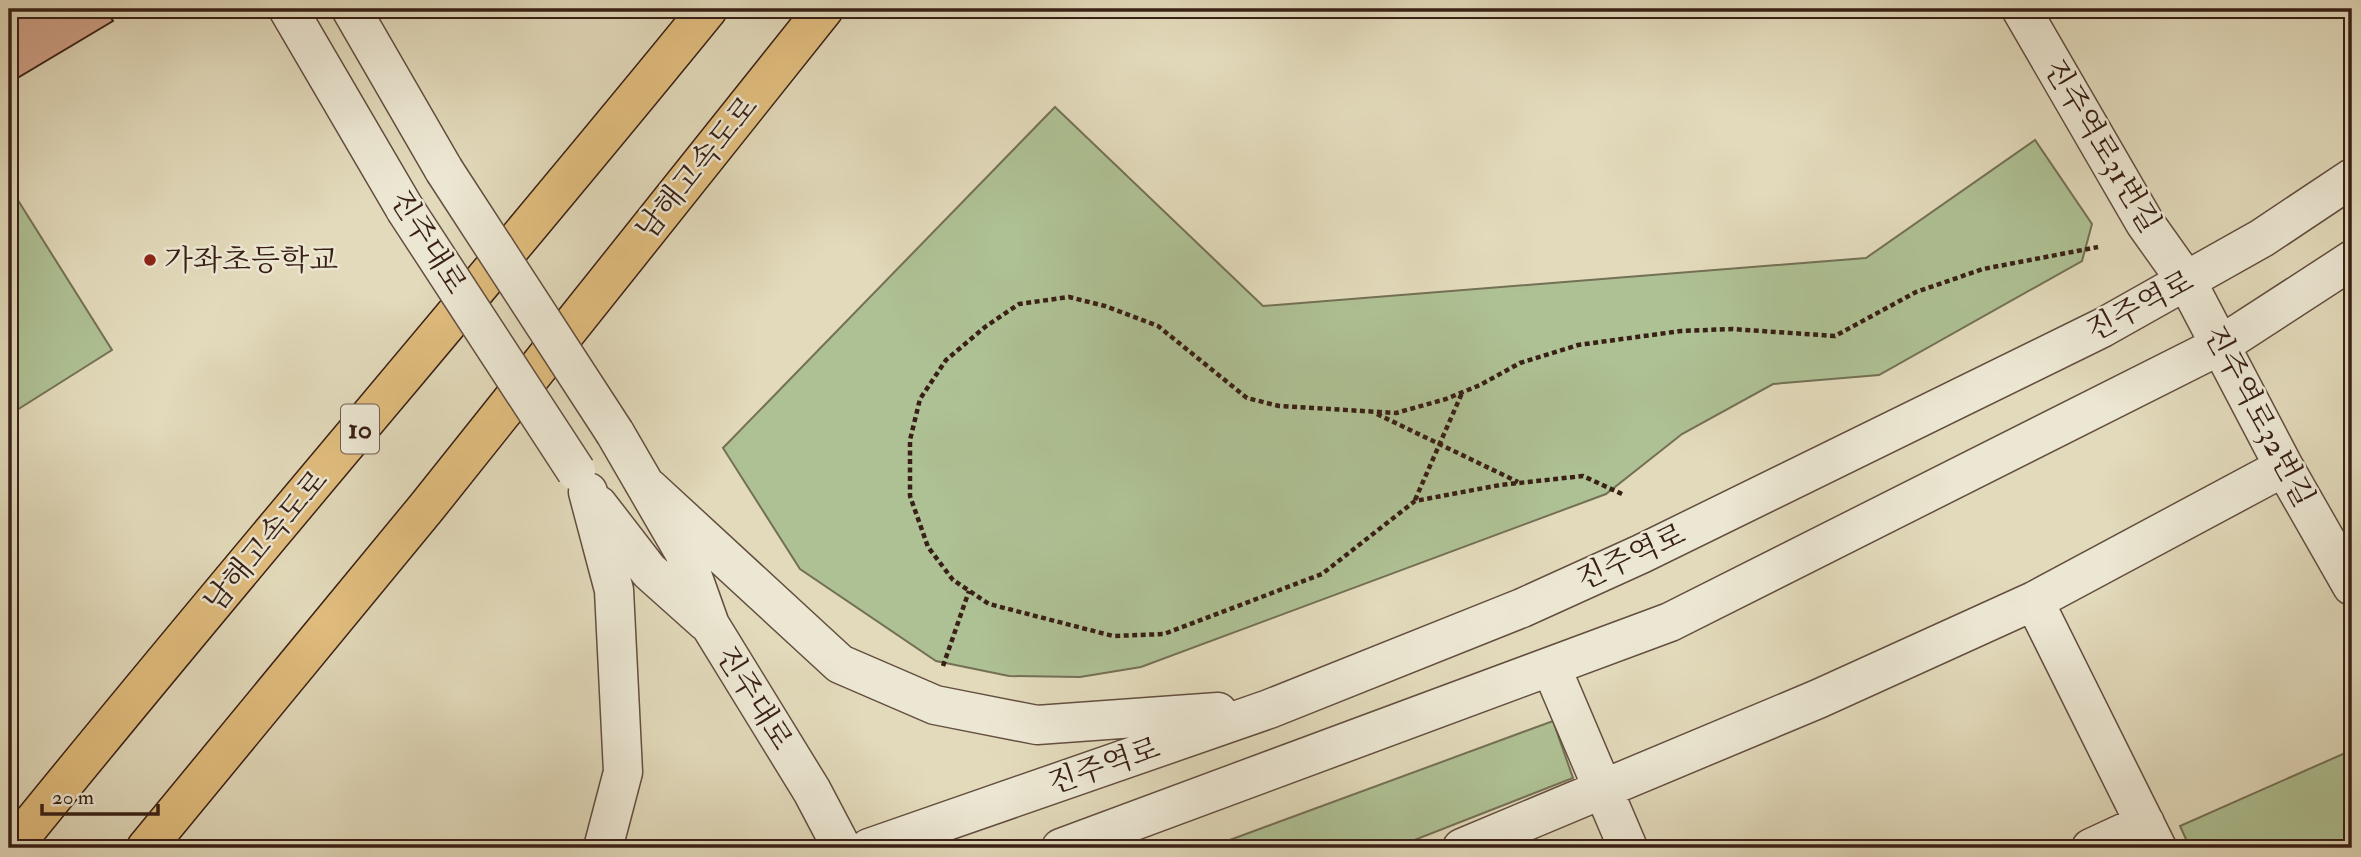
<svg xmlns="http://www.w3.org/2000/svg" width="2361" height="857" font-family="'IM FELL Double Pica','Noto Serif KR',serif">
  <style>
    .park { fill: #aec194; stroke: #747055; stroke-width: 2 }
    .building { fill: #d2a38a; stroke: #392016; stroke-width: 2 }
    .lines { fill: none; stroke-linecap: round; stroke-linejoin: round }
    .minor-casing { stroke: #634e3f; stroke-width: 41 }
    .highway-casing { stroke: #392016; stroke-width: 41 }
    .path { stroke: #392016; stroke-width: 4.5; stroke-dasharray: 5 3.5; stroke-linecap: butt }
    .minor { stroke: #ece7d3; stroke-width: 38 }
    .highway { stroke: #e1bd7e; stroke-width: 38 }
    .minor-bridge-casing { stroke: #634e3f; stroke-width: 41; stroke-linecap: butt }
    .minor-bridge { stroke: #ece7d3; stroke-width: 38 }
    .poi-dot { fill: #8f2418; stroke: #ece7d3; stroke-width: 2.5 }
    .labels { text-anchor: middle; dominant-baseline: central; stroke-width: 5; stroke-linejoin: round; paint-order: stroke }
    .shield { fill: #ece7d3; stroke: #6f5c4f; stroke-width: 2 }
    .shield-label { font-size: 28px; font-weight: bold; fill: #392016 }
    .street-label { font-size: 30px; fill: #392016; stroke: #ece7d3 }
    .poi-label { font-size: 30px; fill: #392016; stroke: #ece7d3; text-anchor: start }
  </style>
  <rect width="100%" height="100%" fill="#e2dabb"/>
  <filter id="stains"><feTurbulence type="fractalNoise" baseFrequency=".00286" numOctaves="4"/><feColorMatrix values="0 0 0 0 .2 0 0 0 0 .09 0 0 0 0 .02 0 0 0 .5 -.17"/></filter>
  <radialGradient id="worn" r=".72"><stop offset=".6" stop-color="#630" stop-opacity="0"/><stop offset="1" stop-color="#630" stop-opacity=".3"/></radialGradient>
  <path class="park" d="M 1055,107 L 1263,306 L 1866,258 L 2035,140 L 2092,224 L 2082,261 L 1879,375 L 1773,384 L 1682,434 L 1606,494 L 1141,667 L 1080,677 L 1009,676 L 936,661 L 800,569 L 723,448 Z
    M 9,186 L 112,350 L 9,415 Z
    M 1553,721 L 1573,778 L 1394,848 L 1208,848 Z
    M 2352,750 L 2352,848 L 2190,848 L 2180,826 Z"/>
  <path class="building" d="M 9,9 L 106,9 L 113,21 L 9,83 Z"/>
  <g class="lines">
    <g class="minor-casing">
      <path id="minor" d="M 288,9 L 405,209
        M 351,9 L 444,170
        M 2021,9 L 2145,223 L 2187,282 L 2284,467 L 2352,586
        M 615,433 L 684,552 L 710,625 L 812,791 L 842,848
        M 649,488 L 840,664 L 935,705 L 1037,725 L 1218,712
        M 588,492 L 614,590 L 623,772 L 603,848
        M 598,505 L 649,571 L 706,622
        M 2034,601 L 2157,848
        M 1551,667 L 1628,848
        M 869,848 L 1269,709 L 1522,608 L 1641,554 L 2102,328 L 2262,238 L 2352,178
        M 1061,848 L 1670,622 L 2221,345 L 2352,260
        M 1462,848 L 1818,699 L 2034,601 L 2284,467
        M 2091,848 L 2145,823"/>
    </g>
    <g class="highway-casing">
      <path id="highway" d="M 12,848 C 240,565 479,291 708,9
        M 146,848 L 426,508 L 824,9"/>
    </g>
    <path class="path" d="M 1377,414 L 1518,482
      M 1622,494 L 1583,476 L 1500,485 L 1415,501 L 1322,574 L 1164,634 L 1113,636 L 989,604 L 953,580 L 928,547 L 910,496 L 910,440 L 920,399 L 946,360 L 985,327 L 1019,304 L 1069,297 L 1105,306 L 1158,326 L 1247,398 L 1279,406 L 1396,413 L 1446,399 L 1480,385 L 1520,363 L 1578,345 L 1681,331 L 1732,329 L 1835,336 L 1916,292 L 1983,269 L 2098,247
      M 1415,500 L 1462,393
      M 943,666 L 969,591"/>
    <use href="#minor" class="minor"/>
    <use href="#highway" class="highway"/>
    <g class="minor-bridge-casing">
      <path id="minor-bridge" d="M 444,170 L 615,433
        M 405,209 L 576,471"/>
    </g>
    <use href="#minor-bridge" class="minor-bridge"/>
  </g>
  <circle class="poi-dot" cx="150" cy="260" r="7"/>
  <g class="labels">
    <rect class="shield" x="341" y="404.5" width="38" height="49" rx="5"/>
    <g class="shield-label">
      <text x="360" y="429">10</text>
    </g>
    <g class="street-label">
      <text transform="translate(2102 146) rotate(59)">진주역로31번길</text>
      <text transform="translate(697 168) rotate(-51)">남해고속도로</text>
      <text transform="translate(428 242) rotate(58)">진주대로</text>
      <text transform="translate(2140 306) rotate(-28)">진주역로</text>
      <text transform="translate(2259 416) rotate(62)">진주역로32번길</text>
      <text transform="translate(266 541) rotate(-50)">남해고속도로</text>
      <text transform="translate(1631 557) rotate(-25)">진주역로</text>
      <text transform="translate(754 698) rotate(58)">진주대로</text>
      <text transform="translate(1104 766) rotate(-19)">진주역로</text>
    </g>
    <g class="poi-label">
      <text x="164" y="260">가좌초등학교</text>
    </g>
  </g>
  <rect width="2361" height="857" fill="none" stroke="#e2dabb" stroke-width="35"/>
  <rect x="10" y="10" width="2340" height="836" fill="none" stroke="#392016" stroke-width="3.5"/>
  <rect x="18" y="18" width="2326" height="822" fill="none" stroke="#392016" stroke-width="2"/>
  <path d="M42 804v10h116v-10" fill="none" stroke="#392016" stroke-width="3.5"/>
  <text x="52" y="804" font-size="21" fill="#392016" stroke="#ece7d3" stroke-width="5" paint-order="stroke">20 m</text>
  <rect width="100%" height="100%" filter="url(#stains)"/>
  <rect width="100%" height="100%" fill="url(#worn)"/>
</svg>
